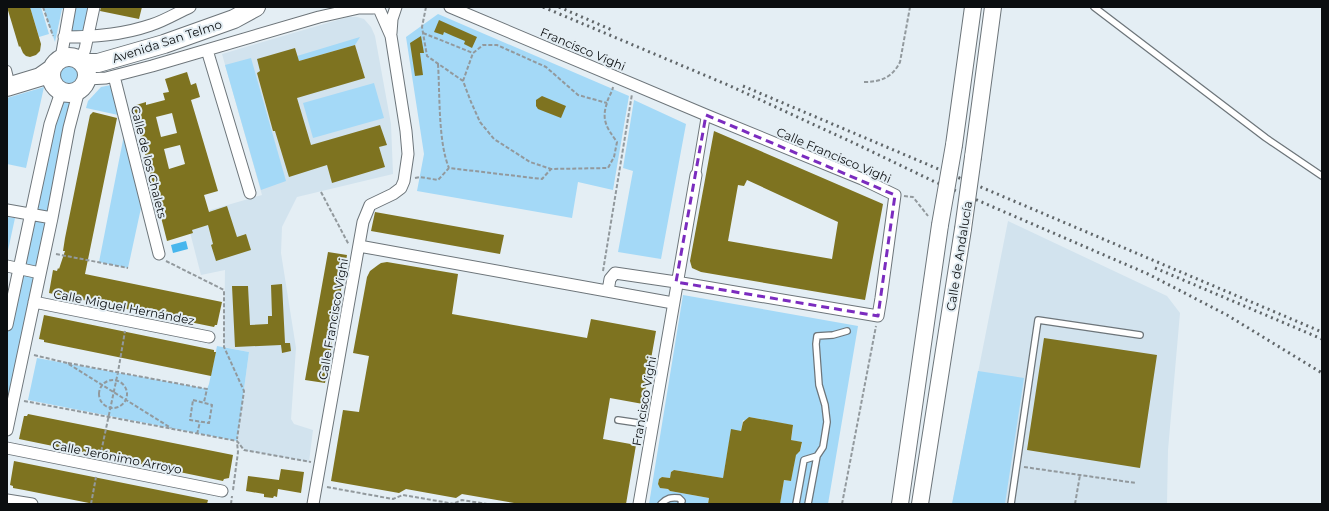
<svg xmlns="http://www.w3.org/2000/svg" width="1329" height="511" font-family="Montserrat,sans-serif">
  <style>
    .built { fill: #d2e3ee }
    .green { fill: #a4d9f7 }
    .water { fill: #47b6ed }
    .building { fill: #7e7320; fill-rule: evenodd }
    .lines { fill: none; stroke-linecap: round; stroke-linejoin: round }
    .service-casing { stroke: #6d757a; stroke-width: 8 }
    .pedestrian-casing { stroke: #6d757a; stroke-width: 10 }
    .minor-casing { stroke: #6d757a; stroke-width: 13 }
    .secondary-casing { stroke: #6d757a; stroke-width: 18 }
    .primary-casing { stroke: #6d757a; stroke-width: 20 }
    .path { stroke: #92999d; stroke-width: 2; stroke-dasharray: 4 2; stroke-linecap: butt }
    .service { stroke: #fff; stroke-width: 5.5 }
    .pedestrian { stroke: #fff; stroke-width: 8 }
    .minor { stroke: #fff; stroke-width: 11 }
    .secondary { stroke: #fff; stroke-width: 16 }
    .primary { stroke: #fff; stroke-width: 18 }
    .rail { stroke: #606669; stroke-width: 3; stroke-dasharray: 2 4; stroke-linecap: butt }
    .secondary-bridge-casing { stroke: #6d757a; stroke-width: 18; stroke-linecap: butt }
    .secondary-bridge { stroke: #fff; stroke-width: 16 }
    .marked { fill: none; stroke: #7b2cbf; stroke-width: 3; stroke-dasharray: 8 5; stroke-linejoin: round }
    .labels { text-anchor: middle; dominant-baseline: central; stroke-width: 4; stroke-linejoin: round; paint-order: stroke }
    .street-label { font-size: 12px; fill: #0b0e10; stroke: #e4eef4 }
  </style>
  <rect width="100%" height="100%" fill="#e4eef4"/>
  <path class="built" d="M 348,17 L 357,17 L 364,19 L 371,27 L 375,36 L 391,124 L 393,174 L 297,197 L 282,227 L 281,253 L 296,348 L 291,419 L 294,424 L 313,430 L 309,462 L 244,450 L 237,441 L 249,352 L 224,347 L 225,270 L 201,275 L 186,217 L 262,195 L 222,54 Z
    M 1008,221 L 1167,296 L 1180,313 L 1168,450 L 1167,504 L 952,504 Z"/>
  <path class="green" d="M 30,7 L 41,7 L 49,34 L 39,37 Z
    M 43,7 L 65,7 L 65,9 L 62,9 L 55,42 Z
    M 70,7 L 94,7 L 87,37 L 64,37 Z
    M 438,14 L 629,96 L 613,190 L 578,182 L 572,218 L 417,191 L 424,154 L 406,37 Z
    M 360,37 L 355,45 L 299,61 L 297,56 Z
    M 251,58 L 286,181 L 261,190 L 225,65 Z
    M59 74a10 10 0 1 1 20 0a10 10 0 1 1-20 0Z
    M 374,83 L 384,118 L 313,138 L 303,103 Z
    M 111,85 L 118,115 L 86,108 L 88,101 L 101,87 Z
    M 44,87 L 26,168 L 7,164 L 7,98 Z
    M 79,90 L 7,431 L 7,331 L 19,269 L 61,92 L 70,93 Z
    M 634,100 L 686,124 L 661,259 L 618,252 L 633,171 L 623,168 Z
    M 124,135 L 141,208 L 128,268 L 99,262 Z
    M 7,217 L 15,218 L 7,255 Z
    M 683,295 L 858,326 L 828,504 L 787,504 L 780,503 L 784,480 L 791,481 L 794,464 L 789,451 L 798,453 L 800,451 L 802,444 L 800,442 L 791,440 L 793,427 L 791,425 L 749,417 L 746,421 L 743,420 L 741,431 L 731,432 L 723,478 L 674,470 L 671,472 L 670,478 L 662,477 L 659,479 L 658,484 L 661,488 L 668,489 L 670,491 L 709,498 L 708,504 L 649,504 Z
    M 217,346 L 249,352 L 237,441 L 28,400 L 37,358 L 207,389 L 209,384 Z
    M 978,371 L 1024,378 L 1005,504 L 952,504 Z"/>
  <path class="water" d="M 186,241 L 188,249 L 173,253 L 171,245 Z"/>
  <path class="building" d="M 7,7 L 30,7 L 41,44 L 40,51 L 36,55 L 30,57 L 26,56 L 23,53 L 20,46 L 19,47 Z
    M 101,7 L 142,7 L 139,19 L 100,11 Z
    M 439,20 L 477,37 L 472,48 L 464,44 L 465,41 L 453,36 L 444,32 L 443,35 L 434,32 Z
    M 421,36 L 424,53 L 420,53 L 423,75 L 415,76 L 410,43 Z
    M 355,45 L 365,78 L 297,98 L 311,145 L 380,125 L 387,145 L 379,147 L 385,167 L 332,183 L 327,165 L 289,177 L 275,131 L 273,131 L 257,73 L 260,71 L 257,59 L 295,48 L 299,61 Z
    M 187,72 L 191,85 L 196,83 L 200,97 L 191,100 L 218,191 L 204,195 L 209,212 L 227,206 L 237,237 L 246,234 L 251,250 L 216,261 L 211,245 L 213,244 L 208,225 L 192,230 L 193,233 L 167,241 L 133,106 L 146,102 L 146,105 L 165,100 L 163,93 L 169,92 L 165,79 ZM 172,113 L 177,133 L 161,137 L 156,117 ZM 180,145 L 185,164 L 169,169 L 164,149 Z
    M 542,96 L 566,106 L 561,118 L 538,109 L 536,106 L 536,100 Z
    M 93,112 L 117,118 L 85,274 L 222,302 L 217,325 L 215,325 L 214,327 L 49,293 L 53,270 L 57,271 L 58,268 L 59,269 L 65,251 L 63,251 L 65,238 L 83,149 L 90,115 Z
    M 714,131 L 883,204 L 865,300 L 701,272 L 692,268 L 690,261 ZM 747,180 L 838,222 L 832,259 L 728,241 L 738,185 L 744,186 Z
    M 375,212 L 504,235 L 500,254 L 371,231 Z
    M 328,252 L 347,255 L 325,383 L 305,380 Z
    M 387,262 L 458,274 L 452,314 L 587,338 L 591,319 L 656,331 L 643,404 L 610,398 L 603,439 L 636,445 L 626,504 L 520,504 L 462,494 L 456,498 L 406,489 L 399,493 L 331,481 L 343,410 L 359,412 L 369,356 L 353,353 L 367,277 L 370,271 L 378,265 L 381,263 Z
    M 282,284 L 285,343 L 290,343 L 291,351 L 282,353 L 281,345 L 235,347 L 232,286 L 248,286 L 250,325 L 268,324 L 268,316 L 272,316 L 271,285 Z
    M 44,315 L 214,350 L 214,352 L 216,352 L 211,376 L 44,342 L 44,340 L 39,339 Z
    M 1044,338 L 1157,355 L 1140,468 L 1027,450 Z
    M 28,414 L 233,455 L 229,478 L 224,479 L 223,481 L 19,439 L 24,416 L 27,416 Z
    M 749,417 L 793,425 L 791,440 L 802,442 L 800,451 L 796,455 L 791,481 L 784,480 L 780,504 L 708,504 L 709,498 L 670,491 L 668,489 L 660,488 L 658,484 L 659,479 L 662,477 L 670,478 L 671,472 L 674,470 L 723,478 L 731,429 L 741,431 L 743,422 Z
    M 14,461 L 208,500 L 207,504 L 94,504 L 24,490 L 13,488 L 13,486 L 10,485 Z
    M 281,469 L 304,472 L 301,493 L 278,489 L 277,497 L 274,496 L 273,498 L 264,497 L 264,494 L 246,491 L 248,476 L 279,480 Z"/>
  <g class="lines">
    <g class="service-casing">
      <path id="service" d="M 1094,7 L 1266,138 L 1322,176
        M 618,420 L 652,425
        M 661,504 C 667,498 671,497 679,498 L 682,501 L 681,504
        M 796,504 L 804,460 L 817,456
        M 808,504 L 817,456 L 823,447 L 827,422 L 825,405 L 819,385 L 816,344 L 817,336 L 833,335 L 847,331
        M 1011,504 L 1038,320 L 1140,335"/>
    </g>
    <g class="pedestrian-casing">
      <path id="pedestrian" d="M 7,70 L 11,86
        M 696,175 L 706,115"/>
    </g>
    <g class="minor-casing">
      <path id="minor" d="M 450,7 L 706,115 L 862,179 L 895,195 L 881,298 L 878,316 L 676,282 L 615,273 L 610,279 L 608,291
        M 391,33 L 392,19 L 396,7
        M 64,37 C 94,37 122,35 151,25 C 164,21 177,13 190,7
        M 207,50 L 250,193
        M 61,58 L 70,7
        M 81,60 L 85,49 L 94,7
        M 114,76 L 159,254
        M 87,79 L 106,78 L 152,66 L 319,17 L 359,8 L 373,8
        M 7,210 L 52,218
        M 359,246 L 673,303
        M 7,266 L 40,273
        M 34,302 L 209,337
        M 7,325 L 50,124 L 61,92
        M 7,430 L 52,218 L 69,128 L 79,90
        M 7,448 L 222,491
        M 7,500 L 32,504
        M 313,504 L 363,222 L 370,205 L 393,194 L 401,188 L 404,181 L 408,154 L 406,131 L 391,36 L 380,11
        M 639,504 L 696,175"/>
    </g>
    <g class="secondary-casing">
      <path id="secondary" d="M 954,145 L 973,7
        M 973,157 L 993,7
        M 900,504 L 940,225
        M 920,504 L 963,229"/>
    </g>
    <g class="primary-casing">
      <path id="primary" d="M51 75a18 18 0 1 1 36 0a18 18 0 1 1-36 0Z
        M 82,63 L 98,63 L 164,44 L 234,19 L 256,7
        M 7,87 L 40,77 L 50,70"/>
    </g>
    <path class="path" d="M 43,7 L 53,36
      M 426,7 L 422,27 L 427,56 L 463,81 L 471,102 L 480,122 L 494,139 L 530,162 L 551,169
      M 423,33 L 473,53 L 483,45 L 497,45 L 546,67 L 578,95 L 607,103
      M 438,64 C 440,94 438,142 449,168
      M 463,81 L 473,53
      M 864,82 C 880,82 892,78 900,62 L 910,7
      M 415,178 L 420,177 L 438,180 L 449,168 L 542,179 L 551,169 L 608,168 L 614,157 L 617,142 C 607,128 601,120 607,103 C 608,97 612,93 613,87
      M 321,192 L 349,245
      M 904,196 L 913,197 L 928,216
      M 56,254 L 128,268
      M 166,261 L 224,290 L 224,347 L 244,391 L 237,439
      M 603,271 L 632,94
      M 34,355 L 67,363 L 171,428
      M 68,363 L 207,389 L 204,402
      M99 394a14 14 0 1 1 28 0a14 14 0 1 1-28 0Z
      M 193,400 L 212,405 L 209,423 L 190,420 Z
      M 24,401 L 237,441 L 244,450 L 311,462
      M 197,434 L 200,422
      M 100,457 L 118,372 L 125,331
      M 1024,467 L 1136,483
      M 327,487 L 393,499 L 403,495 L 455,504
      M 233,490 L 238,452 L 237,442
      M 455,503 L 462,500 L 487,504
      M 91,504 L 96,477
      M 231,504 L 232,496
      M 842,504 L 876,326
      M 1075,504 L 1080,475"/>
    <use href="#service" class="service"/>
    <use href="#pedestrian" class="pedestrian"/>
    <use href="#minor" class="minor"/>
    <use href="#secondary" class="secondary"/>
    <use href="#primary" class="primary"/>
    <path class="rail" d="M 543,7 L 728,85 L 856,144 L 933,181 L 1148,274 L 1227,315 L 1322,373
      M 559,7 L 612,30
      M 743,86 L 1322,332
      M 1155,268 L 1322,339"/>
    <g class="secondary-bridge-casing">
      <path id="secondary-bridge" d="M 940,225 L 954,145
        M 963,229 L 973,157"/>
    </g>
    <use href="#secondary-bridge" class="secondary-bridge"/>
  </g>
  <path class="marked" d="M 706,115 L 895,195 L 878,316 L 676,282 Z"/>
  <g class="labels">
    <g class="street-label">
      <text transform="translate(167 41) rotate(-18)">Avenida San Telmo</text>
      <text transform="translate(583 49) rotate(23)">Francisco Vighi</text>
      <text transform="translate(834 155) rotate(23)">Calle Francisco Vighi</text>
      <text transform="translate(149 162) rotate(76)">Calle de los Chalets</text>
      <text transform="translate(959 256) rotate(-81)">Calle de Andalucía</text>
      <text transform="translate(124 307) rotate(11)">Calle Miguel Hernández</text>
      <text transform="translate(333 319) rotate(-80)">Calle Francisco Vighi</text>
      <text transform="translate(644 401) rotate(-80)">Francisco Vighi</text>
      <text transform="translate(117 457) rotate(11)">Calle Jerónimo Arroyo</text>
    </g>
  </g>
  <rect width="1329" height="511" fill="none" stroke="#0b0e10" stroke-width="16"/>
</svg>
